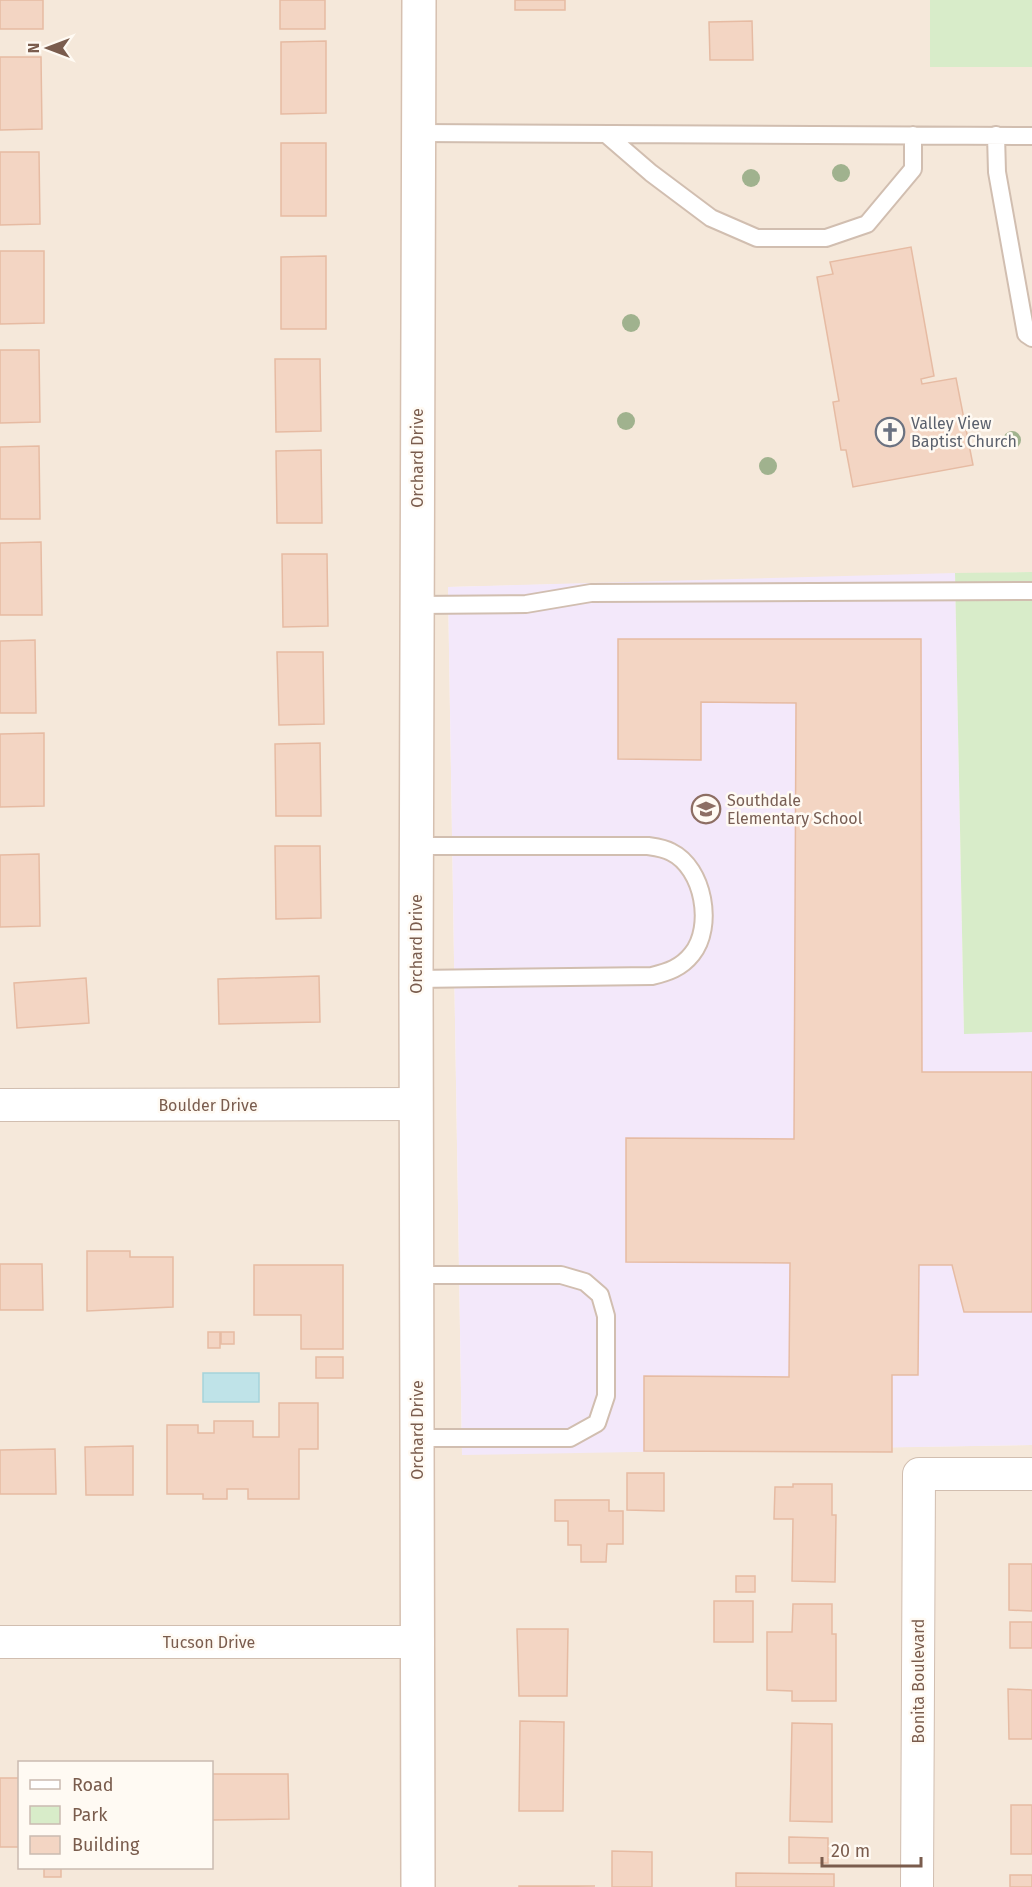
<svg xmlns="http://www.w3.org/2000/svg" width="1032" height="1887" font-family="'Fira Sans',sans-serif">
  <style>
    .residential { fill: #f5e8da; fill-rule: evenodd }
    .education { fill: #f3e8fa }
    .green { fill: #d8ecc9 }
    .water { fill: #bfe3e8; stroke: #a5d3da; stroke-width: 1.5 }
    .building { fill: #f3d5c3; stroke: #e6bba3; stroke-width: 1.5 }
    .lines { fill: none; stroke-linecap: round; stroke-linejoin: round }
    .lane-casing { stroke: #d1beb0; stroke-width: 20 }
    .street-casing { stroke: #d1beb0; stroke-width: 34 }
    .secondary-casing { stroke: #d6c0b0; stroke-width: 36 }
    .lane { stroke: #fff; stroke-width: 16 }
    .street { stroke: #fff; stroke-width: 32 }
    .secondary { stroke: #fff; stroke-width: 33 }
    .tree { fill: #a0b28e }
    .labels { text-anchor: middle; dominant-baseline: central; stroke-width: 5; stroke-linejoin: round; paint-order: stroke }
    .worship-label { font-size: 16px; fill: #5b616d; stroke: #fffaf3; text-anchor: start }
    .street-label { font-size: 16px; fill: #7a5c4d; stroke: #fffaf3 }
    .education-label { font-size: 16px; fill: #785e54; stroke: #fffaf3; text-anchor: start }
  </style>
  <rect width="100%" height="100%" fill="#fdf6ec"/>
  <path class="residential" d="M 0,0 L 1032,0 L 1032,572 L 448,587 L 462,1454 L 1032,1445 L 1032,1887 L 0,1887 ZM 20,1762 L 212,1762 L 212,1868 L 20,1868 Z"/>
  <path class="education" d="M 955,573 L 964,1033 L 1032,1032 L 1032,1445 L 462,1455 L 448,587 Z"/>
  <path class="green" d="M 930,0 L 1032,0 L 1032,67 L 930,67 Z
    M 1032,572 L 1032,1032 L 964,1034 L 955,573 Z"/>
  <path class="water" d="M 203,1373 L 259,1373 L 259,1402 L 203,1402 Z"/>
  <path class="building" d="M 0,0 L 43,0 L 43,29 L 0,29 Z
    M 280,0 L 325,0 L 325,29 L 280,29 Z
    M 515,0 L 565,0 L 565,10 L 515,10 Z
    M 752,21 L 753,60 L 710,60 L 709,22 Z
    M 326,41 L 326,113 L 281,114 L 281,42 Z
    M 0,57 L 41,57 L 42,129 L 0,130 Z
    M 281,143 L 326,143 L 326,216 L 281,216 Z
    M 0,152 L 39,152 L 40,224 L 0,225 Z
    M 911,247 L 934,376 L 921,379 L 922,384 L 956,378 L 973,465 L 853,487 L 846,450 L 841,450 L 833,402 L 839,401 L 817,277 L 833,274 L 830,262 Z
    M 0,251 L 44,251 L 44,323 L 0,324 Z
    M 326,256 L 326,329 L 281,329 L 281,257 Z
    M 0,350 L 39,350 L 40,422 L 0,423 Z
    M 275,359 L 320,359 L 321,431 L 276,432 Z
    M 39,446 L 40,519 L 0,519 L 0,447 Z
    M 321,450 L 322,523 L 277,523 L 276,451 Z
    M 41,542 L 42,615 L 0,615 L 0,543 Z
    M 282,554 L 327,554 L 328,626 L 283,627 Z
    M 618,639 L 921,639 L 922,1072 L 1032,1072 L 1032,1312 L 964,1312 L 952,1265 L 919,1265 L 918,1375 L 892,1375 L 892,1452 L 644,1451 L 644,1376 L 789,1377 L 790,1263 L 626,1262 L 626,1138 L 794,1139 L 796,703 L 701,702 L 701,760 L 618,759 Z
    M 35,640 L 36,713 L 0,713 L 0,641 Z
    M 277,652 L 323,652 L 324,724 L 279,725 Z
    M 44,733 L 44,806 L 0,807 L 0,734 Z
    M 320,743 L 321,816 L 276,816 L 275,744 Z
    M 275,846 L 320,846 L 321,918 L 276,919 Z
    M 39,854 L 40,926 L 0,927 L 0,855 Z
    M 319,976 L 320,1022 L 219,1024 L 218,979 Z
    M 86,978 L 89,1023 L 17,1028 L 14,983 Z
    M 87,1251 L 130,1251 L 130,1257 L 173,1257 L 173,1307 L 87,1311 Z
    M 0,1264 L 42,1264 L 43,1310 L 0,1310 Z
    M 254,1265 L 343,1265 L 343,1349 L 301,1349 L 301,1315 L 254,1315 Z
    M 208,1332 L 220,1332 L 220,1348 L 208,1348 Z
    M 221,1332 L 234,1332 L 234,1344 L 221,1344 Z
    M 316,1357 L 343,1357 L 343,1378 L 316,1378 Z
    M 279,1403 L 318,1403 L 318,1449 L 299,1449 L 299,1499 L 248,1499 L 248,1489 L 227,1489 L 227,1499 L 203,1499 L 203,1494 L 167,1494 L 167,1425 L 198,1425 L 198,1433 L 214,1433 L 214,1421 L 253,1421 L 253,1437 L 279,1437 Z
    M 133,1446 L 133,1495 L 86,1495 L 85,1447 Z
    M 55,1449 L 56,1494 L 0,1494 L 0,1450 Z
    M 627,1473 L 664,1473 L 664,1511 L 627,1510 Z
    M 793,1484 L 832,1484 L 832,1515 L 836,1515 L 835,1582 L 792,1581 L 793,1519 L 774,1519 L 775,1487 L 793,1487 Z
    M 555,1500 L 609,1500 L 609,1511 L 623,1511 L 623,1544 L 607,1544 L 606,1562 L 581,1562 L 581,1545 L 568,1545 L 568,1521 L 555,1521 Z
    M 1009,1564 L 1032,1564 L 1032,1611 L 1009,1610 Z
    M 736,1576 L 755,1576 L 755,1592 L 736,1592 Z
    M 714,1601 L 753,1601 L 753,1642 L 714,1642 Z
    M 793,1604 L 832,1604 L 832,1634 L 836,1634 L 836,1701 L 792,1701 L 792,1691 L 767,1690 L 767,1632 L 792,1632 Z
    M 1010,1622 L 1032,1622 L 1032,1648 L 1010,1648 Z
    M 517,1629 L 568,1629 L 567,1696 L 519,1696 Z
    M 1008,1689 L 1032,1690 L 1032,1739 L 1009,1739 Z
    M 520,1721 L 564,1722 L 563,1811 L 519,1811 Z
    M 792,1723 L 832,1724 L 832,1822 L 790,1821 Z
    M 212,1774 L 288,1774 L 289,1819 L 212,1820 Z
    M 0,1778 L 20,1778 L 20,1847 L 0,1847 Z
    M 1011,1805 L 1032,1805 L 1032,1854 L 1011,1854 Z
    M 789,1837 L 828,1838 L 828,1863 L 789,1863 Z
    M 612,1851 L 652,1852 L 652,1887 L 612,1887 Z
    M 44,1868 L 61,1868 L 61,1877 L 44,1877 Z
    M 736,1873 L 834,1874 L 834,1887 L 736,1887 Z
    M 1010,1875 L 1032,1875 L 1032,1887 L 1010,1887 Z
    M 519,1886 L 595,1886 L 519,1887 Z"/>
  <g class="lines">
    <g class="lane-casing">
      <path id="lane" d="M 418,133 L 1032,136
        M 607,135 L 651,173 L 711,218 L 757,238 L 826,238 L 867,224 L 913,169 L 913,135
        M 996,135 L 997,172 L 1026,334 L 1032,338
        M 417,605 L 526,604 L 591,593 L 1032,591
        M 416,979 L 652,976 C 668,972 681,968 692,954 C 714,927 704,868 671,852 C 664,848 655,847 648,846 L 416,846
        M 416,1275 L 561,1275 L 585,1282 L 600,1295 L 606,1316 L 606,1396 L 597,1423 L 570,1438 L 417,1438"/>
    </g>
    <g class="street-casing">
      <path id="street" d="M 0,1105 L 416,1104
        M 0,1642 L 418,1642
        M 917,1887 L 919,1474 L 1032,1474"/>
    </g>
    <g class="secondary-casing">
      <path id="secondary" d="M 418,1887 L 416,979 L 419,0"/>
    </g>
    <use href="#lane" class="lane"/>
    <use href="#street" class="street"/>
    <use href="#secondary" class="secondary"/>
  </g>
  <g class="tree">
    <circle cx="841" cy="173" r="9"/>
    <circle cx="751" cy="178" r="9"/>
    <circle cx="631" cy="323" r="9"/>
    <circle cx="626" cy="421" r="9"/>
    <circle cx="1012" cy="440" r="9"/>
    <circle cx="768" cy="466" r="9"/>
  </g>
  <defs>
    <g id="church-ring" transform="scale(1.5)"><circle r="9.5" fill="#fffaf3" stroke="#6b7280" stroke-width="1.5"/><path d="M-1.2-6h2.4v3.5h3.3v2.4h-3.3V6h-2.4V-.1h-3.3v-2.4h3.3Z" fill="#6b7280"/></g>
    <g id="school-ring" transform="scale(1.5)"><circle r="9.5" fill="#fffaf3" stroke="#8d6e63" stroke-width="1.5"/><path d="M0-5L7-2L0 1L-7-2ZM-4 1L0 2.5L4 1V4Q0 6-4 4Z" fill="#8d6e63"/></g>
  </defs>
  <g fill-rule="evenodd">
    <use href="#church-ring" x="890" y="432"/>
    <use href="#school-ring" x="706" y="809"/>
  </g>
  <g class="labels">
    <g class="worship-label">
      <text x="911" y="423">Valley View<tspan x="911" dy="18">Baptist Church</tspan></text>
    </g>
    <g class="street-label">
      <text transform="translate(417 458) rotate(-90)">Orchard Drive</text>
      <text transform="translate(416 944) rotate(-90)">Orchard Drive</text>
      <text x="208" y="1105">Boulder Drive</text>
      <text transform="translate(417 1430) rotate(-90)">Orchard Drive</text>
      <text x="209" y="1642">Tucson Drive</text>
      <text transform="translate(918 1681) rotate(-90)">Bonita Boulevard</text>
    </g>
    <g class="education-label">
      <text x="727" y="800">Southdale<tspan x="727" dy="18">Elementary School</tspan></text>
    </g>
  </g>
  <rect x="18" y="1761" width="195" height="108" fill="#fffaf3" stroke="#cabbb1" stroke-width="1.5"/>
  <rect x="30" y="1780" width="30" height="9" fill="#ffffff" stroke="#cabbb1" stroke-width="1.5"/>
  <text x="72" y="1791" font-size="18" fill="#7a5c4d">Road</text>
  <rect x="30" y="1806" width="30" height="18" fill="#d8ecc9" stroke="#cabbb1" stroke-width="1.5"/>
  <text x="72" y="1821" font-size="18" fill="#7a5c4d">Park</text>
  <rect x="30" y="1836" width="30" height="18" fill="#f3d5c3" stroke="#cabbb1" stroke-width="1.5"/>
  <text x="72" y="1851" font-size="18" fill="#7a5c4d">Building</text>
  <g transform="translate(48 48) rotate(270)" stroke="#fffaf3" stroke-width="4.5" paint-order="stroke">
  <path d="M0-4.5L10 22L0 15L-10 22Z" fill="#7a5c4d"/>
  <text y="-9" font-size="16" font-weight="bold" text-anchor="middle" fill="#7a5c4d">N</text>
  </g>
  <path d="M822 1857v9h99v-9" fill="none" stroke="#7a5c4d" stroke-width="3"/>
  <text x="831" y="1857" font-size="18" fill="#7a5c4d" stroke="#fffaf3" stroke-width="4.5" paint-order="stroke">20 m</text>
</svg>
